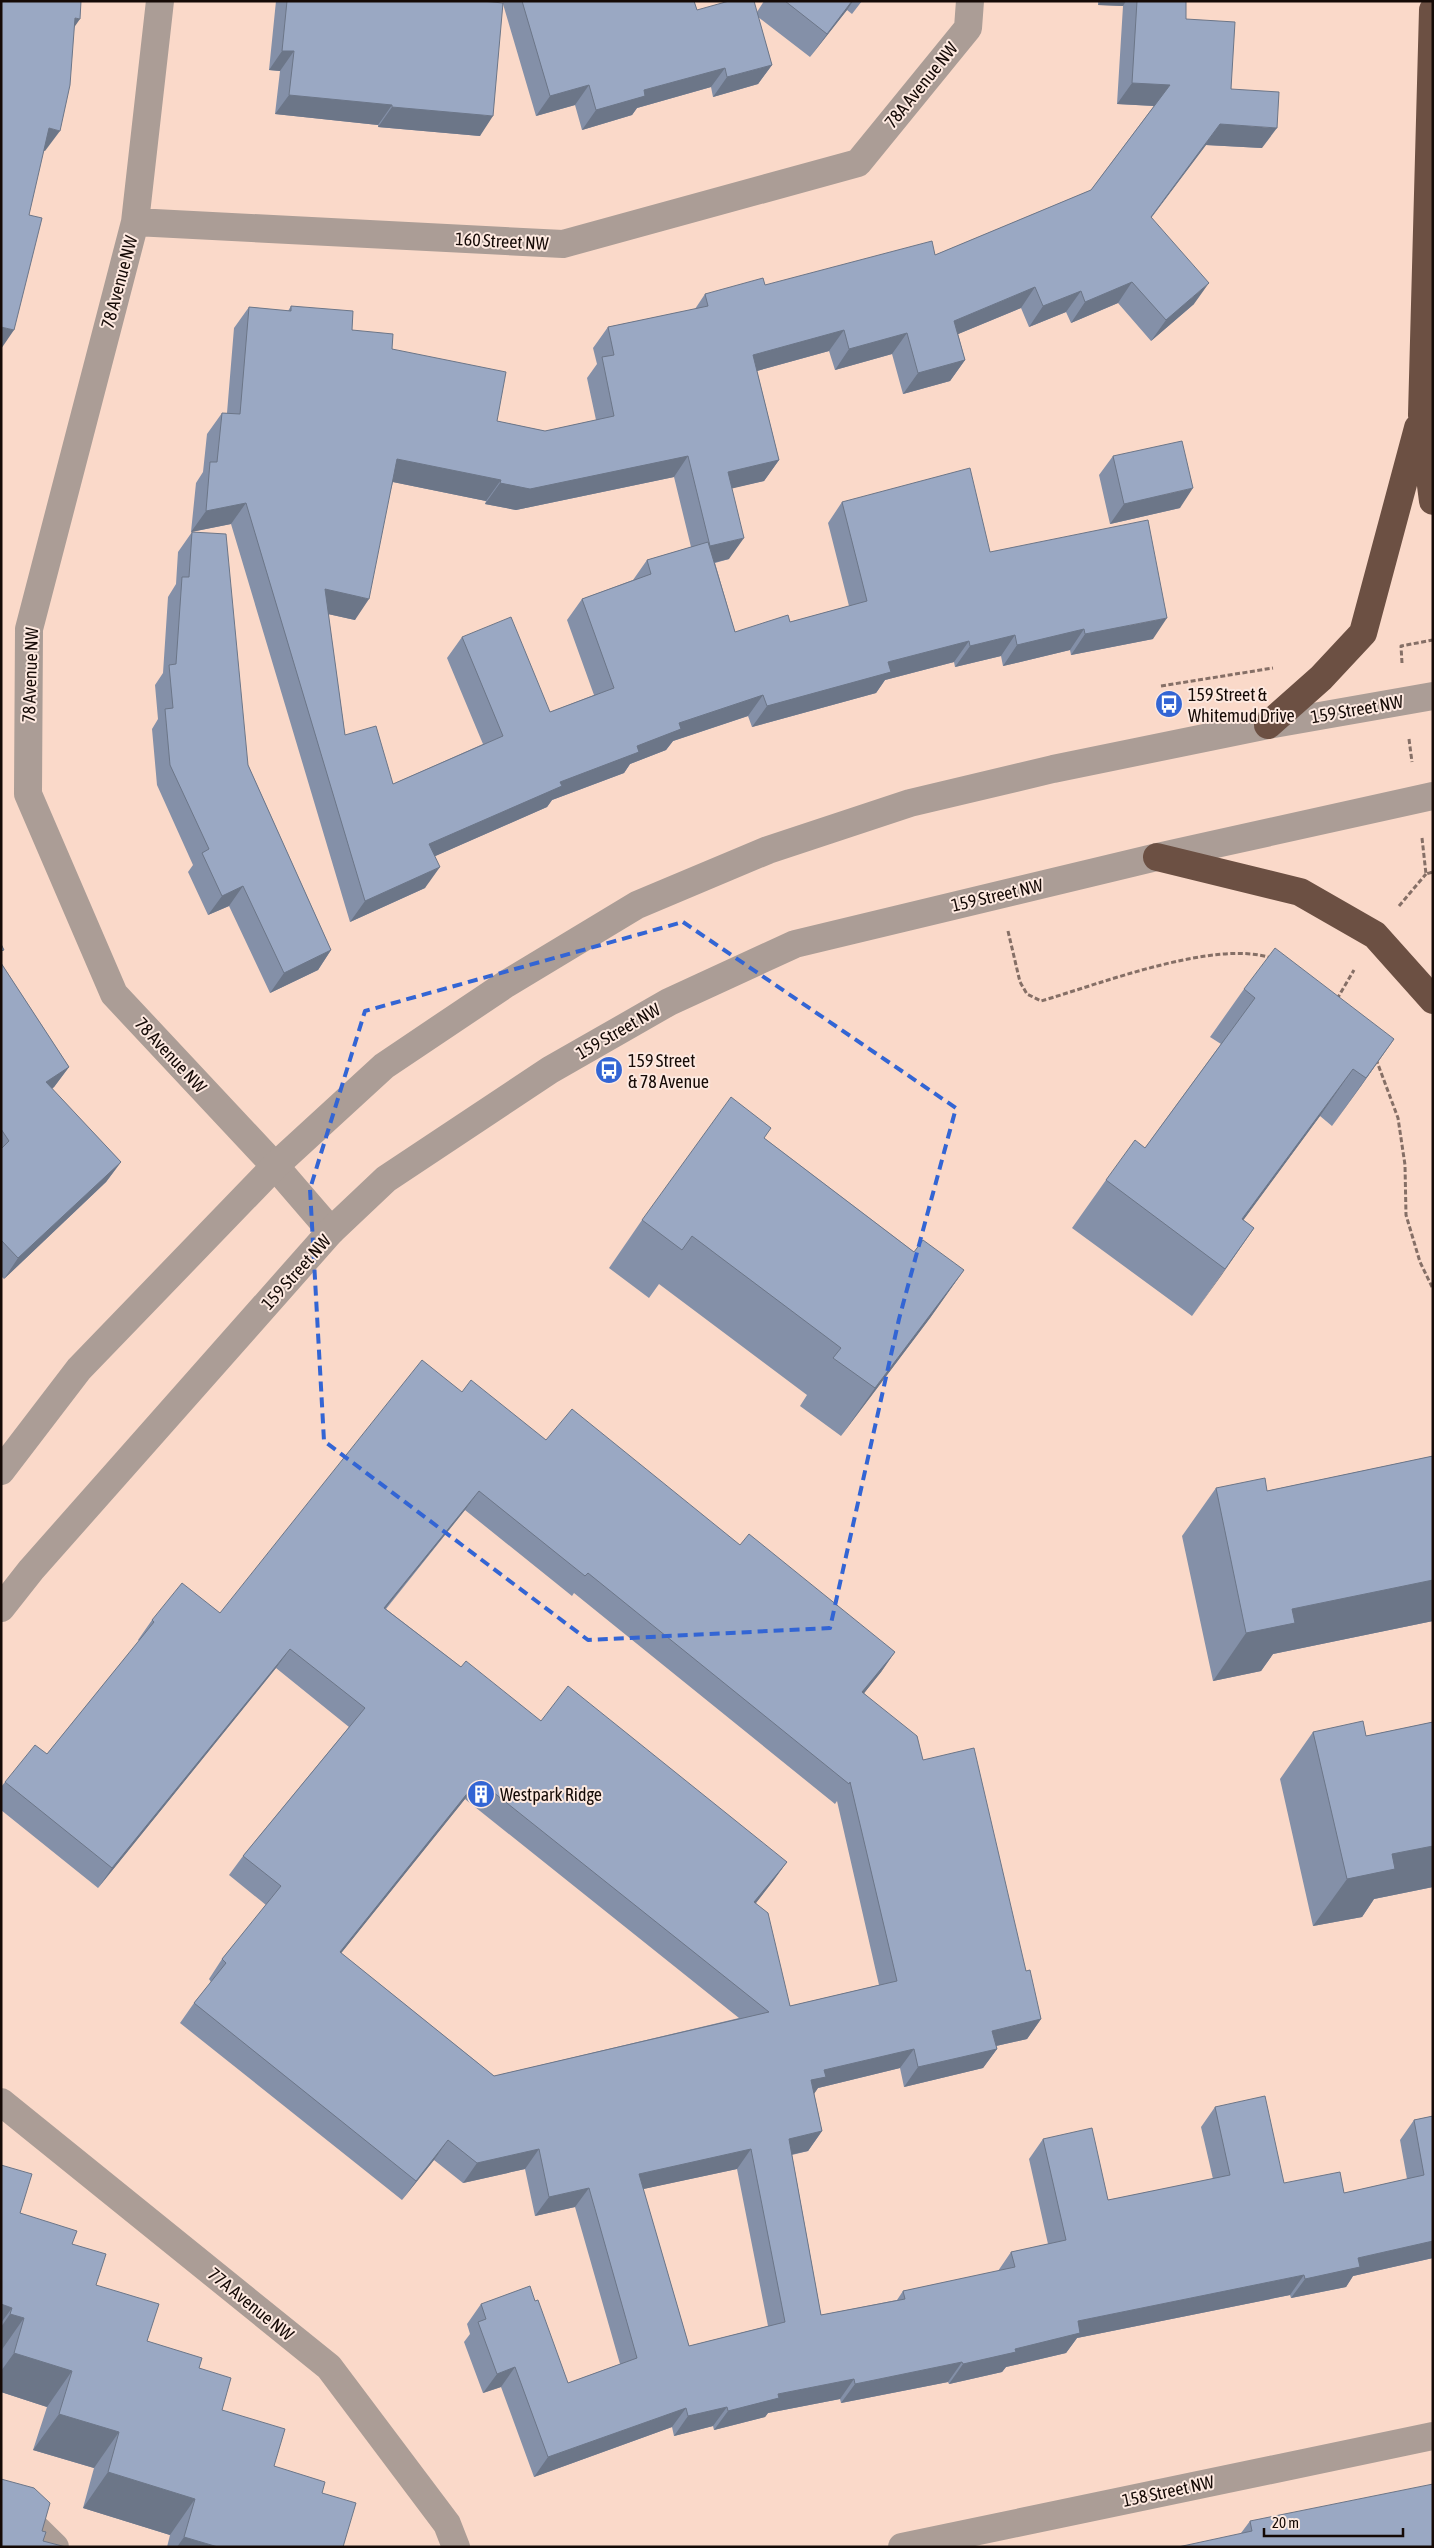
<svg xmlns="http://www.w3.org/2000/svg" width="1434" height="2548" font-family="'Asap Condensed',sans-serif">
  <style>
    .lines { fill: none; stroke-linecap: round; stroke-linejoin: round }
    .path { stroke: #856f66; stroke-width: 3; stroke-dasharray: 5 2.5; stroke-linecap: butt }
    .service { stroke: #ab9d96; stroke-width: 28 }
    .minor { stroke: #ab9d96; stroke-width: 28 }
    .tertiary { stroke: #ab9d96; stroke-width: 28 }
    .motorway { stroke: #6c5043; stroke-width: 28 }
    .wall { fill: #8490a8; fill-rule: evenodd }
    .shaded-wall { fill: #6c7688 }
    .building { fill: #9aa8c3; stroke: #6c7688; fill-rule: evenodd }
    .marked { fill: none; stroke: #3365d4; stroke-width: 4; stroke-dasharray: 10 6; stroke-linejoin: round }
    .labels { text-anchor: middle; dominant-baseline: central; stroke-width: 4; stroke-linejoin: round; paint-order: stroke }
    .street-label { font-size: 18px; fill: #150a06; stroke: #fde9e0 }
    .poi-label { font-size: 18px; fill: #150a06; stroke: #fde9e0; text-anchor: start }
  </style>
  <rect width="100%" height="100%" fill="#fad9c9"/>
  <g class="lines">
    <path class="path" d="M 1402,663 L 1401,646 L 1433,640
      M 1161,686 L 1273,668
      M 1409,739 L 1412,762
      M 1422,838 L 1426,874 L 1433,872
      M 1399,906 L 1426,874
      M 1008,931 L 1020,982 L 1027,994 L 1041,1001 C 1100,984 1215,939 1271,958
      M 1337,999 L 1354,970
      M 1376,1059 L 1398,1118 L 1405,1165 L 1406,1215 L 1420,1262 L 1433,1289"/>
    <path class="service" d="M 1,2494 L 55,2547"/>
    <path class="minor" d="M 160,1 L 135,222 L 29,629 L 28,794 L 114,994 L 275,1166 L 331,1231
      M 135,222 L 563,244 L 858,163 L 968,28 L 970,1
      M 1,2102 L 329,2367 L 447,2524 L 456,2547
      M 902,2547 L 1433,2436"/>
    <path class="tertiary" d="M 1,1471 L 79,1369 L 275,1166 L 384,1066 L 506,984 L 637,905 L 768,850 L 910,803 L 1053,769 L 1268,725 L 1433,696
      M 1,1608 L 31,1570 L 331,1231 L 386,1179 L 550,1070 L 669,1002 L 795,944 L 1157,857 L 1433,796"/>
    <path class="motorway" d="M 1433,10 L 1422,415 L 1433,501
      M 1268,725 L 1321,678 L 1363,633 L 1418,428
      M 1157,857 L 1300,892 L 1375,935 L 1433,1000"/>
  </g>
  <path class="wall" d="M 276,1 L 482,1 L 503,3 L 502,1 L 694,1 L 697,10 L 757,12 L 764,1 L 862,1 L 852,14 L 847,10 L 810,57 L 758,17 L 772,65 L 758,84 L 713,97 L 711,87 L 637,108 L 632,115 L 582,130 L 575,105 L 536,116 L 503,4 L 480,136 L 378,127 L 378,125 L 275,114 L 280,71 L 269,70 Z
    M 1098,1 L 1186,1 L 1186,19 L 1231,89 L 1262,148 L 1206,145 L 1151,218 L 1194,304 L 1151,341 L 1118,303 L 1071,323 L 1066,312 L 1029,327 L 1021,308 L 958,334 L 965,360 L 950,381 L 903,394 L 892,354 L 835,370 L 829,351 L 757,371 L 779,460 L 764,481 L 732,488 L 729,559 L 715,563 L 735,632 L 790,622 L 849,606 L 828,523 L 842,502 L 990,552 L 1153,639 L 1071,655 L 1070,650 L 1003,666 L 1001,656 L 955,667 L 954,662 L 885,680 L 876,693 L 752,727 L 748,716 L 673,741 L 666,750 L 630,764 L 624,773 L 552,800 L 547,807 L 435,856 L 425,888 L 350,922 L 231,524 L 191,532 L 196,483 L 203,472 L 207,434 L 222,413 L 227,413 L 234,328 L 249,307 L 288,311 L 291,306 L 352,330 L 392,349 L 497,421 L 545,431 L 596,420 L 587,378 L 597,364 L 593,348 L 608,327 L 695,309 L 705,294 L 765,285 L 935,255 L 1091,190 L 1154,106 L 1117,104 L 1123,6 L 1098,5 ZM 674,477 L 691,547 L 647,560 L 633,580 L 582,599 L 567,620 L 594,695 L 550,712 L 462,637 L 447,658 L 483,744 L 393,784 L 345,735 L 328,614 L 355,620 L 393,482 L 486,501 L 485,504 L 516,510 Z
    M 1113,456 L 1180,508 L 1110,524 L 1099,475 Z
    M 192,532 L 248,765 L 331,950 L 318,970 L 270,993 L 229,906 L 208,915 L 188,872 L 193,865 L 157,785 L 152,729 L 158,719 L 155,685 L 163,673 L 168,597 L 176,584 L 178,552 Z
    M 1,963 L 69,1067 L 54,1087 L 52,1089 L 121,1162 L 106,1182 L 4,1279 L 1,1276 Z
    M 1244,989 L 1394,1039 L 1361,1086 L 1332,1126 L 1320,1116 L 1243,1220 L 1254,1228 L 1192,1316 L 1072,1228 L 1106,1180 L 1145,1148 L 1221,1044 L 1210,1037 Z
    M 764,1138 L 914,1252 L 964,1270 L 930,1318 L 841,1436 L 800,1406 L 807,1395 L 659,1284 L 649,1298 L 609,1268 L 642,1220 Z
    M 462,1392 L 546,1440 L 740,1545 L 895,1652 L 881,1672 L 864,1693 L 923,1760 L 1026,1971 L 1041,2019 L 1027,2039 L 996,2046 L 997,2049 L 983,2068 L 904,2087 L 900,2068 L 818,2088 L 814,2093 L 822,2131 L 808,2151 L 792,2155 L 821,2315 L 897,2300 L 903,2291 L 998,2271 L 1011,2252 L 1048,2244 L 1029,2159 L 1043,2139 L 1108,2200 L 1213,2179 L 1201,2127 L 1215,2107 L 1284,2183 L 1344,2193 L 1407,2179 L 1400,2140 L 1414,2120 L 1433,2116 L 1433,2258 L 1353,2276 L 1346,2287 L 1291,2298 L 1290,2295 L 1077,2338 L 1066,2353 L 1006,2367 L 1002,2372 L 949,2384 L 948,2382 L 841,2403 L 840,2399 L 768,2413 L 765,2417 L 714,2430 L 713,2426 L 674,2436 L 672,2427 L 534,2477 L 501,2387 L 483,2393 L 464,2342 L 470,2334 L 467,2324 L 481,2304 L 568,2383 L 620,2364 L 575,2207 L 535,2216 L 525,2169 L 463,2183 L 434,2160 L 402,2200 L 180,2023 L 194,2003 L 211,1982 L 209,1979 L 222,1959 L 266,1905 L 229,1875 L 243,1856 L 349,1727 L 276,1668 L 98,1888 L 1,1810 L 1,1787 L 5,1782 L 47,1754 L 139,1641 L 138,1640 L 152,1620 L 220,1613 ZM 465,1510 L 572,1596 L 574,1593 L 835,1804 L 837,1801 L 879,1985 L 790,2006 L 756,1903 L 773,1881 L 787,1862 L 541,1721 L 461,1667 L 386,1609 ZM 465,1799 L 739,2018 L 494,2076 L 341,1953 ZM 737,2169 L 768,2326 L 689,2346 L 643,2189 Z
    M 1433,1456 L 1433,1621 L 1273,1654 L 1261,1671 L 1213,1681 L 1182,1536 L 1216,1488 L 1267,1491 Z
    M 1433,1722 L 1433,1887 L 1374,1899 L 1362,1917 L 1313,1926 L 1280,1779 L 1313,1732 L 1366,1736 Z
    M 1,2165 L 20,2213 L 72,2244 L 96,2285 L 147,2341 L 199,2368 L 222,2410 L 274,2466 L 322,2493 L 343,2547 L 167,2547 L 170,2535 L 83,2508 L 94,2468 L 33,2450 L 47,2407 L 1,2392 Z
    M 1250,2521 L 1433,2547 L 1241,2533 Z"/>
  <path class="shaded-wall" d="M 852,1 L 853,1 L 847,10 L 810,57 L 827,34 Z
    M 1101,1 L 1126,1 L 1123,6 L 1098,5 Z
    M 75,18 L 80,19 L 66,39 Z
    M 282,51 L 294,51 L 280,71 L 269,70 Z
    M 772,65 L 758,84 L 713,97 L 727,77 Z
    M 725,68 L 711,87 L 637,108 L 632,115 L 582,130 L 596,110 L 644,90 Z
    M 1132,83 L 1170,85 L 1155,106 L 1117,104 Z
    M 589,85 L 575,105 L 536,116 L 550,96 Z
    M 289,95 L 392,105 L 378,125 L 275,114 Z
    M 392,107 L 493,116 L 480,136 L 378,127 Z
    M 1220,124 L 1277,128 L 1262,148 L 1206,145 L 1136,238 Z
    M 49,128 L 60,131 L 45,151 L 35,149 Z
    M 1132,282 L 1118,303 L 1071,323 L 1085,302 Z
    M 1209,283 L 1194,304 L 1151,341 L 1166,320 Z
    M 1035,287 L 1021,308 L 939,342 L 954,321 Z
    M 1081,291 L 1066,312 L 1029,327 L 1043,306 Z
    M 1,327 L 14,330 L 1,349 Z
    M 844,330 L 829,351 L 739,376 L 753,355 Z
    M 907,333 L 892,354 L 835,370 L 849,349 Z
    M 965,360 L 950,381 L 903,394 L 918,373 Z
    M 688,456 L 674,477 L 516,510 L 485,504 L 500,483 Z
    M 397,459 L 501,480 L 486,501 L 383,480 Z
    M 779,460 L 764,481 L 713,493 L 728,472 Z
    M 1193,488 L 1180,508 L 1110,524 L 1124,504 Z
    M 246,503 L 231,524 L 191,532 L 206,511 Z
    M 744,538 L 729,559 L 695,567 L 710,546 Z
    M 325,589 L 369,599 L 355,620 L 310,610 Z
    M 1167,618 L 1153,639 L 1071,655 L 1085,634 Z
    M 1084,629 L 1070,650 L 1003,666 L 1017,645 Z
    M 1015,635 L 1001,656 L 955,667 L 970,646 Z
    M 969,641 L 954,662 L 885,680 L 876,693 L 752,727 L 767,706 L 888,662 Z
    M 763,695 L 748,716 L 673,741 L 666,750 L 630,764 L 624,773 L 552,800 L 547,807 L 415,865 L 429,844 L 637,746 L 679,723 Z
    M 440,867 L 425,888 L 350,922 L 365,901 Z
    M 243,886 L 229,906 L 208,915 L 222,896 Z
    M 331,950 L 318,970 L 270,993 L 284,973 Z
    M 1394,1039 L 1361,1086 L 1332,1126 L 1366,1078 Z
    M 69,1067 L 54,1087 L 31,1102 L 46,1082 Z
    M 1353,1069 L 1320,1116 L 1214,1260 L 1242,1219 Z
    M 121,1162 L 106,1182 L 4,1279 L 18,1258 Z
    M 1254,1228 L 1221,1276 L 1192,1316 L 1225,1269 Z
    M 964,1270 L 930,1318 L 841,1436 L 875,1388 Z
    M 479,1491 L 465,1510 L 370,1627 L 384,1608 Z
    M 1433,1580 L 1433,1621 L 1273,1654 L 1261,1671 L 1213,1681 L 1246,1633 L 1292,1609 Z
    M 290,1649 L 276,1668 L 98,1888 L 112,1868 Z
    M 895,1652 L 881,1672 L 849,1712 L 862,1692 Z
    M 478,1780 L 465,1799 L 326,1972 L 340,1952 Z
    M 1433,1846 L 1433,1887 L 1374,1899 L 1362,1917 L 1313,1926 L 1347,1879 L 1392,1854 Z
    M 787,1862 L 773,1881 L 741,1922 L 754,1902 Z
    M 1041,2019 L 1027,2039 L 978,2050 L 992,2031 Z
    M 914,2049 L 900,2068 L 818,2088 L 812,2097 L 811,2080 L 824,2070 Z
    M 997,2049 L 983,2068 L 904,2087 L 918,2067 Z
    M 822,2131 L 808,2151 L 775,2158 L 789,2139 Z
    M 448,2140 L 434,2160 L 402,2200 L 416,2181 Z
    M 539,2149 L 525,2169 L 463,2183 L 477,2163 Z
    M 751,2149 L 737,2169 L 625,2193 L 639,2174 Z
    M 589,2188 L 575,2207 L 535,2216 L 549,2197 Z
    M 1433,2241 L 1433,2258 L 1353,2276 L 1346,2287 L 1291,2298 L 1305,2279 L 1358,2258 Z
    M 1304,2275 L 1290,2295 L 1077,2338 L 1066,2353 L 1006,2367 L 1002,2372 L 949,2384 L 963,2364 L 1015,2349 L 1078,2321 Z
    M 1,2304 L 12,2308 L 1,2323 Z
    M 10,2314 L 24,2318 L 1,2351 L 1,2327 Z
    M 14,2353 L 72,2371 L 47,2407 L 1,2392 L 1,2371 Z
    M 962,2362 L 948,2382 L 841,2403 L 855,2384 Z
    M 515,2367 L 501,2387 L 483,2393 L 497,2374 Z
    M 854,2379 L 840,2399 L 768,2413 L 765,2417 L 714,2430 L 728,2411 L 778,2394 Z
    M 727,2407 L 713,2426 L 674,2436 L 688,2416 Z
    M 686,2408 L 672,2427 L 534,2477 L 548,2457 Z
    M 59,2414 L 119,2432 L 94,2468 L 33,2450 Z
    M 108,2472 L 195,2499 L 170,2535 L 83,2508 Z
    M 184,2537 L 218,2547 L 177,2547 Z"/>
  <path class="building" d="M 1,1 L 81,1 L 80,19 L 75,18 L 70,85 L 60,131 L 49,128 L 29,215 L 42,218 L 14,330 L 1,327 Z
    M 287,1 L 482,1 L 503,3 L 493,116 L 392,107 L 392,105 L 289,95 L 294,51 L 282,51 Z
    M 522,1 L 694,1 L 697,10 L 729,1 L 754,1 L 772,65 L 727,77 L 725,68 L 644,90 L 645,96 L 596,110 L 589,85 L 550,96 Z
    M 785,1 L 852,1 L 827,34 Z
    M 1137,1 L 1186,1 L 1186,19 L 1235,22 L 1231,89 L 1279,92 L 1277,128 L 1220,124 L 1151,217 L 1209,283 L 1166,320 L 1132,282 L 1085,302 L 1081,291 L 1043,306 L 1035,287 L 954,321 L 965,360 L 918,373 L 907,333 L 849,349 L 844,330 L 753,355 L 779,460 L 728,472 L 744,538 L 710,546 L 688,456 L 530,489 L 500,483 L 501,480 L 397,459 L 369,599 L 325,589 L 345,735 L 376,726 L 393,784 L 503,736 L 462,637 L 511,617 L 550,712 L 614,688 L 582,599 L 651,574 L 647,560 L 708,542 L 735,632 L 788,615 L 790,622 L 867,601 L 842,502 L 970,468 L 990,552 L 1148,520 L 1167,618 L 1085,634 L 1084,629 L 1017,645 L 1015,635 L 970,646 L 969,641 L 888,662 L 891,672 L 767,706 L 763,695 L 679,723 L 681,729 L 637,746 L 639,752 L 560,782 L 562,786 L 429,844 L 440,867 L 365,901 L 246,503 L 206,511 L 210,462 L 217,462 L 222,413 L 240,414 L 249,307 L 291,311 L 291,306 L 353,311 L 352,330 L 393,334 L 392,349 L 506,372 L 497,421 L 545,431 L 614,416 L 602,357 L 614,355 L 608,327 L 708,306 L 705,294 L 763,278 L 765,285 L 932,241 L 935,255 L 1091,190 L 1170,85 L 1132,83 Z
    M 1182,441 L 1193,488 L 1124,504 L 1113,456 Z
    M 192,532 L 226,534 L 248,765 L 331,950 L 284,973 L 243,886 L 222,896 L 202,853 L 209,849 L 170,765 L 165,709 L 173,708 L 169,665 L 176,664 L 182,577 L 189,577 Z
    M 1,944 L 4,950 L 1,951 Z
    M 1275,948 L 1394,1039 L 1366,1078 L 1353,1069 L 1242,1219 L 1254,1228 L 1225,1269 L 1106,1180 L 1135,1140 L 1145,1148 L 1255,998 L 1244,989 Z
    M 1,963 L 69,1067 L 46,1082 L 121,1162 L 18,1258 L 1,1240 L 1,1149 L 9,1141 L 1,1129 Z
    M 731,1097 L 771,1128 L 764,1138 L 914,1252 L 923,1240 L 964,1270 L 875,1388 L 833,1358 L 841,1348 L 692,1236 L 682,1250 L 642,1220 Z
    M 422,1360 L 462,1392 L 471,1380 L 546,1440 L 572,1409 L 740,1545 L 749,1534 L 895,1652 L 862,1692 L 917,1736 L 923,1760 L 974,1748 L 1026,1971 L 1030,1970 L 1041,2019 L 992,2031 L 997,2049 L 918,2067 L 914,2049 L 824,2070 L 826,2077 L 811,2080 L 822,2131 L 789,2139 L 821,2315 L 905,2299 L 903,2291 L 1015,2267 L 1011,2252 L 1066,2240 L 1043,2139 L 1092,2128 L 1108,2200 L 1230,2175 L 1215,2107 L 1265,2096 L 1284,2183 L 1340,2172 L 1344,2193 L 1424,2175 L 1414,2120 L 1433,2116 L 1433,2241 L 1358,2258 L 1360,2267 L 1305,2279 L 1304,2275 L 1078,2321 L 1080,2333 L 1015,2349 L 1016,2352 L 963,2364 L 962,2362 L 855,2384 L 854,2379 L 778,2394 L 779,2398 L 728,2411 L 727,2407 L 688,2416 L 686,2408 L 548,2457 L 515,2367 L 497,2374 L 478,2322 L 486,2319 L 481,2304 L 530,2286 L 535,2301 L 538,2300 L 568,2383 L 637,2358 L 589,2188 L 549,2197 L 539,2149 L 477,2163 L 448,2140 L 416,2181 L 194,2003 L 226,1963 L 222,1959 L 281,1886 L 243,1856 L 365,1708 L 290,1649 L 112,1868 L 5,1782 L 35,1745 L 47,1754 L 154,1622 L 152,1620 L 182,1583 L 220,1613 ZM 479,1491 L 585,1576 L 588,1573 L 849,1784 L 850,1782 L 897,1981 L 790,2006 L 768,1913 L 754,1902 L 787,1862 L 568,1686 L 541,1721 L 466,1661 L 461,1667 L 384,1608 ZM 478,1780 L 769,2012 L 494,2076 L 340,1952 ZM 751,2149 L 785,2322 L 689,2346 L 639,2174 Z
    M 1433,1456 L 1433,1580 L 1292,1609 L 1295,1623 L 1246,1633 L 1216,1488 L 1265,1478 L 1267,1491 Z
    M 1363,1721 L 1366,1736 L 1433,1722 L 1433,1846 L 1392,1854 L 1395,1869 L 1347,1879 L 1313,1732 Z
    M 1,2165 L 32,2174 L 20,2213 L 77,2231 L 72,2244 L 106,2254 L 96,2285 L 159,2304 L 147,2341 L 202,2358 L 199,2368 L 231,2378 L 222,2410 L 285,2429 L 274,2466 L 325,2482 L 322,2493 L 356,2503 L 343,2547 L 218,2547 L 184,2537 L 195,2499 L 108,2472 L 119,2432 L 59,2414 L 72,2371 L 14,2353 L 24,2318 L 10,2314 L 12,2308 L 1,2304 Z
    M 1,2479 L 34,2488 L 50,2503 L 42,2531 L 46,2532 L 43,2541 L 66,2547 L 1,2547 Z
    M 1433,2484 L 1433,2547 L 1178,2547 L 1252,2531 L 1250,2521 Z"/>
  <path class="marked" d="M 683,922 L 956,1108 L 899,1319 L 830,1628 L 588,1640 L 324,1441 L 310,1189 L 365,1011 Z"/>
  <defs>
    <g id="bus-disc" transform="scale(1.4375)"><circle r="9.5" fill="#3365d4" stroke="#fde9e0"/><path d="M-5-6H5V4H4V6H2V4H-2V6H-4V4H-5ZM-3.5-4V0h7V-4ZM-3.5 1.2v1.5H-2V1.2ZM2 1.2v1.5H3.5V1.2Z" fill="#fff"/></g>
    <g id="building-disc" transform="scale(1.4375)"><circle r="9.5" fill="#3365d4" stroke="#fde9e0"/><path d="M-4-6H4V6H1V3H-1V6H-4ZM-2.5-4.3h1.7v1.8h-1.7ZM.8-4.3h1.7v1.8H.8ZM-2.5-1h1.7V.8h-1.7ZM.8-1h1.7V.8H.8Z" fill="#fff"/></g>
  </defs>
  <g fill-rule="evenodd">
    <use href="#bus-disc" x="1169" y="704"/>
    <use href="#bus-disc" x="609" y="1070"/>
    <use href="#building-disc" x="481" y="1794"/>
  </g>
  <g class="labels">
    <g class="street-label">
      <text transform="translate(921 85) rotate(-51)">78A Avenue NW</text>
      <text transform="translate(502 241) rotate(3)">160 Street NW</text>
      <text transform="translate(119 282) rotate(-75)">78 Avenue NW</text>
      <text transform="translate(30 675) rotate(-88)">78 Avenue NW</text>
      <text transform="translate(1357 709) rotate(-10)">159 Street NW</text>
      <text transform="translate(997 895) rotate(-13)">159 Street NW</text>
      <text transform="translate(618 1031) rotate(-30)">159 Street NW</text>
      <text transform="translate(171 1055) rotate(47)">78 Avenue NW</text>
      <text transform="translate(296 1272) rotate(-48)">159 Street NW</text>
      <text transform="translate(251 2304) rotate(39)">77A Avenue NW</text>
      <text transform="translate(1168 2491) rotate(-12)">158 Street NW</text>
    </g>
    <g class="poi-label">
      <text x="1188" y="694">159 Street &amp;<tspan x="1188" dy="21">Whitemud Drive</tspan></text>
      <text x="628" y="1060">159 Street<tspan x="628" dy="21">&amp; 78 Avenue</tspan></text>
      <text x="500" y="1794">Westpark Ridge</text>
    </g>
  </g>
  <rect width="1434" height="2548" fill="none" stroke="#150a06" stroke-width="5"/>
  <path d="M1264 2528v8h139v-8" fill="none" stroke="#150a06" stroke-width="2.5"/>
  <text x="1272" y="2528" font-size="15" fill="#150a06" stroke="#fde9e0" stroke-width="4" paint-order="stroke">20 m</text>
</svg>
